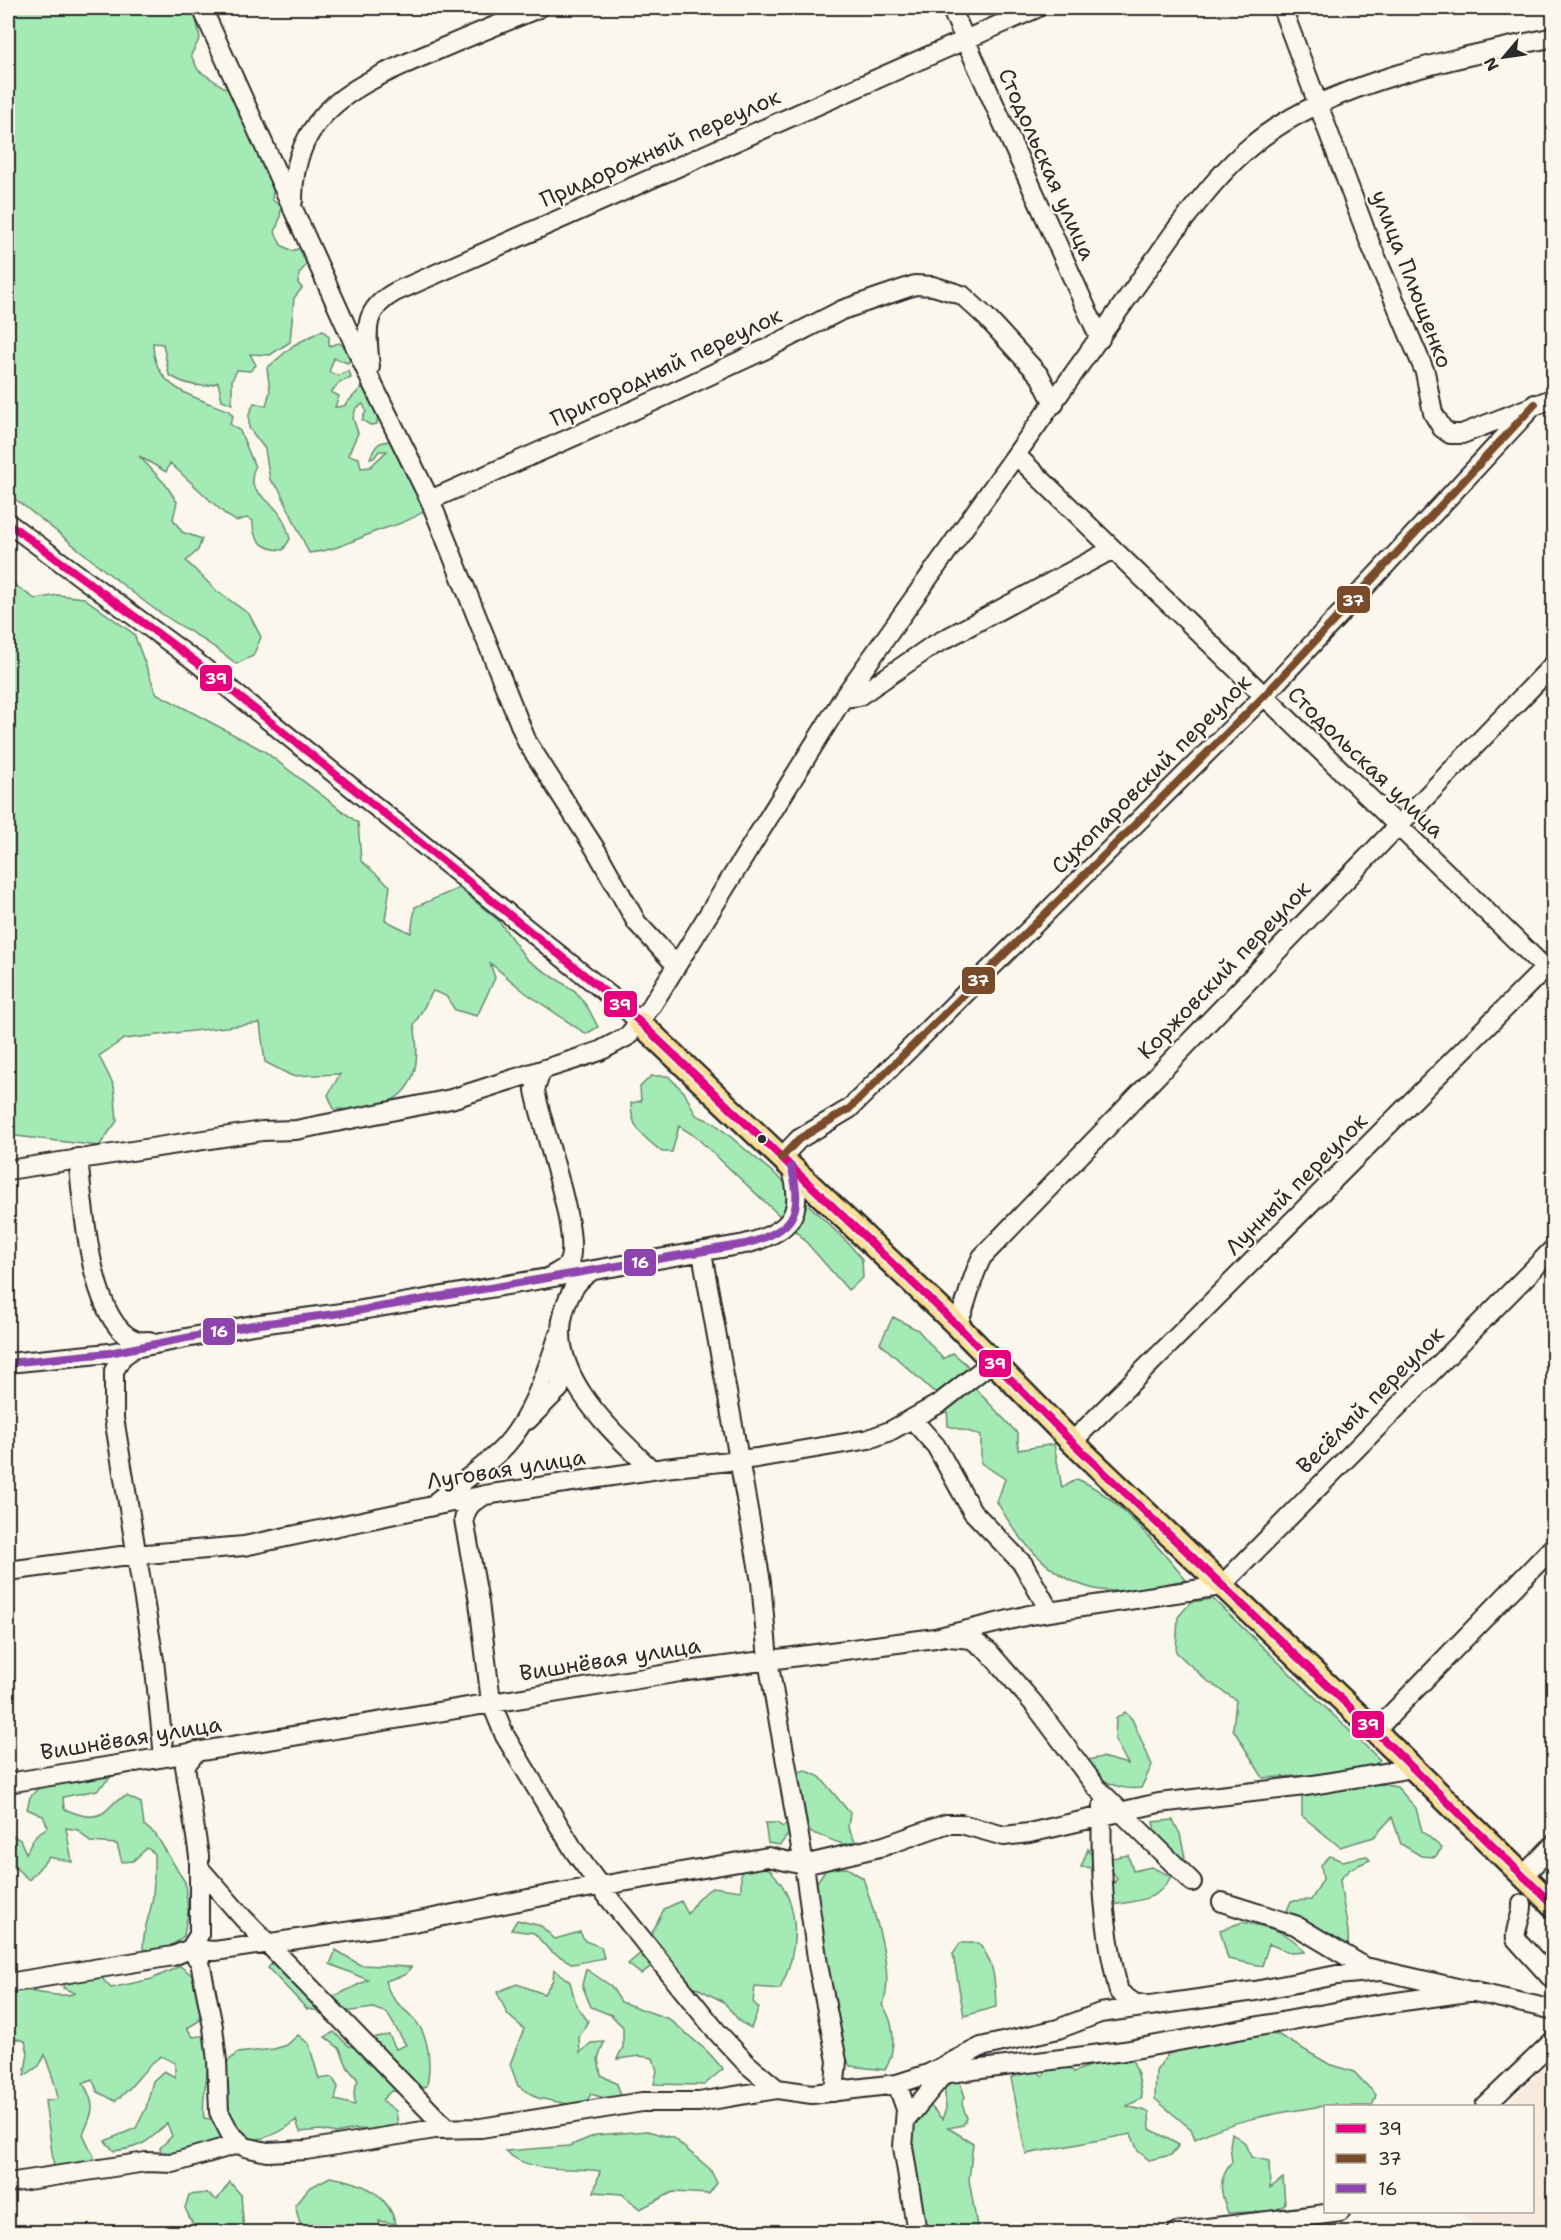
<svg xmlns="http://www.w3.org/2000/svg" width="1561" height="2240" font-family="'Shantell Sans',sans-serif">
  <style>
    .built { fill: #faeadd }
    .green { fill: #a4eab5; stroke: #688a70; stroke-width: 1.5 }
    .lines { fill: none; stroke-linecap: round; stroke-linejoin: round }
    .minor-casing { stroke: #2b2b2b; stroke-width: 22 }
    .major-casing { stroke: #2b2b2b; stroke-width: 27 }
    .minor { stroke: #fbf7ec; stroke-width: 18 }
    .major { stroke: #fadf96; stroke-width: 22 }
    .bus-1-casing { stroke: #fbf7ec; stroke-width: 12 }
    .bus-2-casing { stroke: #fbf7ec; stroke-width: 12 }
    .bus-3-casing { stroke: #fbf7ec; stroke-width: 12 }
    .bus-1 { stroke: #e5007d; stroke-width: 8 }
    .bus-2 { stroke: #7a4b2a; stroke-width: 8 }
    .bus-3 { stroke: #8e44ad; stroke-width: 8 }
    .bus-dot { fill: #2b2b2b; stroke: #fbf7ec; stroke-width: 2 }
    .labels { text-anchor: middle; dominant-baseline: central; stroke-width: 4.5; stroke-linejoin: round; paint-order: stroke }
    .street-label { font-size: 22px; fill: #2b2b2b; stroke: #fbf7ec }
    .line-badge { stroke: #fbf7ec; stroke-width: 2 }
    .badge-label { font-size: 16px; text-anchor: middle; font-weight: bold; fill: #fff }
  </style>
  <rect width="100%" height="100%" fill="#fbf7ec"/>
  <filter id="ink" filterUnits="userSpaceOnUse"><feTurbulence type="fractalNoise" baseFrequency=".0167" numOctaves="2"/><feDisplacementMap in="SourceGraphic" scale="12" xChannelSelector="R" yChannelSelector="G"/><feConvolveMatrix kernelMatrix="1 2 1 2 8 2 1 2 1" color-interpolation-filters="sRGB"/></filter>
  <g filter="url(#ink)">
    <path class="built" d="M 1553,2060 L 1553,2232 L 1481,2232 L 1459,2212 L 1532,2212 L 1532,2106 L 1503,2106 Z"/>
    <path class="green" d="M 8,8 L 194,8 L 200,38 L 191,55 L 198,70 L 234,94 L 274,185 L 272,200 L 281,206 L 280,218 L 275,232 L 281,245 L 292,251 L 305,246 L 306,265 L 299,274 L 298,283 L 302,288 L 294,298 L 290,342 L 270,355 L 250,354 L 256,365 L 250,371 L 237,370 L 232,380 L 232,404 L 222,400 L 218,382 C 202,390 184,384 169,375 L 163,344 L 153,343 C 153,388 192,396 229,411 L 233,416 L 230,424 L 240,431 L 255,467 C 246,486 260,494 272,505 C 282,514 287,526 290,539 L 283,550 C 264,550 252,540 253,521 L 247,518 L 236,521 L 226,515 L 170,463 L 166,472 L 139,456 L 166,485 L 177,502 L 173,519 L 182,532 L 202,539 L 198,550 L 186,561 L 217,591 L 249,614 L 261,637 L 253,656 L 236,664 C 211,641 177,626 149,605 C 101,569 56,529 8,494 Z
      M 323,330 L 329,337 L 329,346 L 339,343 L 353,353 L 348,363 L 334,358 L 329,372 L 338,376 L 349,370 L 351,378 L 340,382 L 331,392 L 339,396 L 335,407 L 344,406 L 361,388 L 369,387 L 378,412 L 377,424 L 370,425 L 362,420 L 366,411 L 363,404 L 356,408 L 353,418 L 358,433 L 348,455 L 359,458 L 361,468 L 370,467 L 387,451 L 379,451 L 374,458 L 370,458 C 375,446 378,441 392,441 L 424,496 L 424,511 C 408,523 390,526 372,533 C 350,542 333,551 309,553 L 279,489 L 270,480 L 265,449 L 249,428 L 249,415 L 254,403 L 266,406 L 270,391 L 267,368 L 294,345 Z
      M 8,573 L 15,585 L 35,599 L 58,595 L 84,598 L 134,634 L 156,693 L 264,751 L 358,823 L 361,861 L 390,886 L 385,920 L 411,933 L 415,907 L 459,888 L 499,921 L 527,960 L 575,991 L 588,1008 L 598,1027 L 586,1034 L 526,993 L 490,963 L 495,978 L 477,1016 L 455,1010 L 446,996 L 433,991 L 414,1025 C 426,1089 398,1113 334,1109 L 328,1095 L 340,1074 L 292,1076 L 265,1062 L 260,1023 L 124,1039 L 99,1056 L 114,1086 L 117,1121 L 99,1146 L 8,1135 Z
      M 651,1076 L 668,1076 L 684,1092 L 696,1115 L 714,1123 L 789,1186 L 848,1243 L 862,1259 L 863,1278 L 848,1290 L 799,1234 L 695,1136 L 679,1126 L 672,1152 L 662,1152 C 643,1136 631,1129 631,1103 L 641,1101 L 640,1087 Z
      M 893,1317 L 918,1330 L 943,1359 L 953,1353 L 967,1365 L 975,1388 L 1018,1434 L 1018,1450 L 1054,1444 L 1062,1488 L 1077,1479 C 1117,1495 1158,1547 1186,1580 C 1164,1584 1140,1591 1118,1591 C 1062,1593 1021,1545 997,1502 L 1005,1479 L 981,1463 L 981,1435 L 948,1426 L 947,1408 L 950,1396 L 933,1391 L 880,1343 Z
      M 1213,1599 L 1380,1760 L 1366,1772 L 1263,1778 L 1233,1729 L 1236,1700 L 1206,1680 L 1176,1652 L 1178,1617 L 1191,1602 Z
      M 1125,1712 L 1132,1719 L 1152,1765 L 1141,1788 C 1113,1791 1100,1778 1079,1762 L 1102,1757 L 1128,1764 L 1115,1740 L 1116,1719 Z
      M 105,1769 L 113,1775 L 97,1790 L 63,1797 L 64,1809 C 77,1814 91,1820 103,1813 C 114,1806 110,1802 127,1796 L 141,1803 L 144,1825 L 156,1835 L 185,1882 L 188,1911 L 184,1936 C 171,1947 160,1953 143,1949 C 143,1931 147,1923 151,1907 C 155,1891 154,1870 154,1853 L 147,1848 L 133,1861 L 122,1862 L 117,1844 L 90,1842 L 78,1830 L 66,1828 L 72,1862 L 49,1857 L 29,1880 L 8,1861 L 8,1832 L 20,1840 L 26,1853 L 36,1835 L 48,1827 L 43,1816 L 27,1809 L 30,1797 L 44,1782 L 80,1782 Z
      M 805,1770 L 820,1777 L 850,1813 L 848,1828 L 857,1845 C 840,1847 828,1836 811,1833 L 802,1817 L 780,1845 L 768,1843 L 765,1823 L 777,1823 L 783,1827 L 794,1815 L 791,1775 Z
      M 1373,1783 L 1397,1787 L 1416,1808 L 1422,1831 L 1442,1848 L 1435,1857 L 1421,1856 L 1401,1844 L 1392,1817 L 1374,1837 L 1340,1847 L 1302,1816 L 1302,1797 Z
      M 1173,1820 L 1180,1834 L 1185,1857 L 1179,1859 L 1157,1840 L 1153,1822 Z
      M 1088,1849 L 1095,1861 L 1128,1855 L 1133,1871 L 1151,1867 L 1171,1876 C 1157,1905 1133,1899 1105,1907 L 1107,1893 L 1117,1879 L 1111,1869 L 1081,1867 Z
      M 1330,1856 L 1342,1861 L 1366,1856 L 1370,1860 L 1350,1869 L 1340,1879 C 1341,1902 1352,1932 1347,1952 L 1287,1911 L 1291,1901 L 1311,1900 L 1323,1879 L 1321,1865 Z
      M 763,1864 C 802,1895 801,1947 780,1989 L 755,1987 L 753,2002 L 759,2008 L 751,2028 L 740,2022 L 724,2002 L 653,1965 L 641,1974 L 628,1964 L 643,1951 L 664,1909 L 681,1901 L 688,1914 L 698,1898 L 713,1887 L 741,1891 L 741,1871 Z
      M 847,1868 L 863,1878 C 873,1908 897,1977 882,2005 C 896,2022 896,2052 885,2070 L 850,2066 L 839,2041 L 819,1930 L 814,1886 L 826,1869 Z
      M 517,1920 L 541,1926 L 555,1939 L 580,1932 L 585,1941 L 601,1947 L 604,1958 L 573,1964 L 550,1951 L 534,1933 L 511,1930 Z
      M 1243,1922 C 1268,1927 1289,1931 1305,1952 L 1291,1953 L 1269,1944 L 1262,1966 L 1228,1959 L 1220,1930 Z
      M 960,1943 L 979,1943 C 995,1964 995,1981 996,2007 L 964,2016 L 953,1954 Z
      M 336,1950 L 360,1965 L 411,1967 L 405,1975 L 385,1981 C 391,2000 400,2005 413,2018 C 430,2035 431,2064 427,2086 L 409,2093 L 391,2091 L 382,2100 L 396,2111 L 399,2131 L 355,2129 L 336,2133 L 321,2130 L 300,2132 L 296,2120 C 280,2135 265,2138 244,2142 L 224,2110 L 221,2068 L 237,2053 L 274,2049 L 287,2045 L 298,2035 L 309,2044 L 319,2079 L 332,2077 L 338,2087 L 335,2100 L 355,2105 L 354,2091 L 358,2080 L 348,2068 L 340,2049 L 325,2037 L 334,2032 L 349,2046 L 363,2049 L 376,2037 L 389,2035 L 396,2049 L 406,2045 L 387,2013 L 373,2008 L 337,2013 L 307,2009 L 268,1968 L 274,1961 L 322,1997 L 337,1995 L 368,1980 L 330,1964 Z
      M 180,1966 L 197,1979 L 201,2000 L 199,2021 L 187,2028 L 193,2037 L 208,2035 C 214,2063 200,2090 204,2118 L 218,2120 L 224,2137 L 216,2148 L 162,2159 L 160,2148 L 172,2136 L 167,2123 C 149,2142 140,2148 114,2151 L 105,2141 L 136,2128 L 146,2108 L 153,2081 L 164,2071 L 175,2077 L 175,2063 L 161,2056 C 141,2070 134,2088 115,2101 L 98,2092 L 92,2079 L 83,2083 C 96,2105 94,2111 83,2134 L 94,2157 L 90,2162 L 54,2167 L 45,2101 L 58,2099 C 56,2082 49,2070 45,2055 L 39,2066 L 24,2076 L 28,2053 L 25,2041 L 8,2037 L 8,1989 C 26,1988 61,2000 75,1993 L 63,1988 L 65,1979 L 99,1975 L 111,1988 L 152,1979 Z
      M 554,1969 L 570,1982 L 576,2005 L 588,2021 L 579,2037 L 580,2053 L 591,2043 L 604,2042 L 598,2059 L 601,2075 L 617,2084 L 622,2099 L 613,2101 L 591,2094 L 583,2107 L 538,2098 L 518,2086 L 510,2064 L 524,2029 L 508,2015 L 497,1992 L 517,1984 L 544,1994 L 553,1980 Z
      M 586,1969 L 611,1986 L 621,2002 L 669,2019 L 707,2051 L 723,2069 L 704,2085 L 654,2084 L 657,2071 L 653,2058 L 640,2056 L 617,2059 L 623,2047 L 623,2027 L 611,2015 L 591,2007 L 582,1985 Z
      M 1239,2032 L 1279,2035 L 1329,2064 L 1354,2072 L 1376,2095 L 1372,2106 L 1338,2106 L 1337,2104 C 1291,2111 1237,2117 1195,2139 L 1191,2129 L 1155,2099 L 1156,2071 L 1168,2054 Z
      M 1132,2059 L 1138,2074 L 1142,2098 L 1127,2106 L 1149,2112 L 1150,2129 L 1179,2145 L 1171,2155 L 1149,2160 L 1138,2151 L 1131,2134 L 1026,2154 L 1011,2078 L 1033,2069 L 1043,2076 L 1052,2063 L 1067,2065 L 1074,2072 L 1101,2061 Z
      M 944,2080 L 960,2082 L 965,2097 L 962,2104 L 967,2118 L 963,2125 L 948,2128 L 973,2143 L 969,2180 L 978,2232 L 922,2232 L 909,2141 L 919,2105 L 929,2104 L 942,2119 L 946,2109 Z
      M 647,2131 L 673,2138 L 710,2169 L 717,2183 L 709,2194 L 673,2192 L 640,2209 L 622,2194 L 594,2192 L 600,2171 C 567,2166 532,2175 505,2151 L 569,2146 L 596,2135 Z
      M 1232,2133 L 1244,2142 L 1251,2157 L 1269,2161 L 1270,2188 L 1283,2178 L 1285,2205 L 1274,2211 L 1228,2213 C 1220,2191 1217,2181 1232,2162 L 1230,2146 Z
      M 330,2177 C 361,2182 386,2191 396,2224 L 379,2221 L 382,2232 L 302,2232 L 295,2205 L 309,2188 Z
      M 230,2182 L 241,2195 L 244,2232 L 191,2232 L 194,2227 L 185,2208 L 189,2195 L 207,2193 L 217,2200 Z"/>
    <g class="lines">
      <g class="minor-casing">
        <path id="minor" d="M 202,8 L 371,381 L 430,500 L 527,742 L 596,850 L 637,923 L 676,965
          M 951,8 L 1100,339
          M 1282,8 L 1370,243 L 1425,372 L 1433,413 L 1442,428 L 1450,434 L 1462,434 L 1554,398
          M 293,201 C 292,110 361,82 433,52 C 468,37 504,22 539,8
          M 370,367 C 367,332 361,311 395,292 L 1037,8
          M 1017,456 L 1554,977
          M 430,500 L 652,402 L 766,349 L 842,310 L 915,285 L 933,286 L 962,295 L 986,317 L 1040,376 L 1054,404
          M 8,523 L 195,661 L 624,1007 L 640,1023
          M 843,698 L 859,696 L 932,646 L 1113,549
          M 545,1069 L 540,1074 L 535,1090 C 541,1126 581,1233 569,1262 C 566,1269 558,1272 551,1276
          M 78,1158 C 83,1200 89,1323 135,1340 C 139,1342 145,1341 149,1341
          M 781,1158 L 799,1139 L 849,1109 L 1264,696 L 1535,404
          M 8,1170 L 262,1131 L 296,1130 L 451,1099 L 573,1060 L 600,1051 L 628,1036 L 652,1005 L 843,698 L 1175,231 C 1199,201 1222,170 1251,146 C 1326,82 1459,58 1554,37
          M 702,1253 L 761,1582 L 768,1660 L 804,1865 L 818,1965 L 837,2061 L 834,2092
          M 592,1271 C 576,1280 569,1294 564,1311 C 546,1374 611,1430 652,1470
          M 957,1325 C 968,1302 970,1280 982,1257 L 1554,664
          M 135,1347 L 122,1357 L 114,1371 L 114,1418 L 154,1660 L 164,1757
          M 8,1363 L 109,1353 L 253,1325 L 356,1311 L 745,1244 C 790,1232 806,1215 791,1167
          M 912,1419 L 936,1446 L 972,1511 L 1023,1564 L 1050,1612
          M 528,1420 L 559,1389 L 566,1367
          M 1072,1442 L 1554,959
          M 482,1497 C 471,1502 466,1508 464,1520 L 479,1602 L 491,1702 L 505,1736 L 575,1852 L 608,1897 L 717,2032 L 747,2064 L 777,2089
          M 437,1501 C 459,1484 488,1465 506,1445 C 532,1416 546,1373 558,1337
          M 8,1571 L 121,1556 L 244,1546 L 485,1495 L 665,1468 L 757,1458 L 869,1439 L 890,1431 L 940,1403 L 992,1362
          M 949,1637 L 971,1639 L 988,1651 L 1034,1704 L 1097,1788 L 1192,1882
          M 1375,1731 L 1554,1546
          M 8,1783 L 680,1672 L 935,1638 L 1029,1615 L 1221,1586 L 1554,1248
          M 1102,1807 C 1100,1868 1104,1933 1119,1992 L 1134,2003 L 1144,2005
          M 200,1869 L 243,1918 L 447,2129
          M 1523,1876 L 1554,1844
          M 1222,1902 L 1295,1925 L 1365,1967 L 1554,2010
          M 1522,1904 C 1523,1917 1514,1927 1516,1939 L 1554,1981
          M 190,1949 L 200,1962 L 213,2027 L 217,2061 L 219,2112 L 230,2133 L 245,2147 L 267,2152 L 306,2150 L 435,2129 L 481,2128 L 642,2102 L 699,2102 L 777,2089 L 812,2094 L 897,2084 L 928,2074 L 981,2047 L 1058,2029 L 1100,2013 L 1255,1991 L 1337,1975 L 1380,1971
          M 190,1949 L 215,1951 L 414,1922 L 553,1894 L 768,1857 L 804,1865 L 884,1846 L 946,1824 L 961,1824 L 1004,1836 L 1029,1833 L 1159,1803 L 1313,1785 L 1413,1768
          M 8,1983 L 173,1956 L 190,1949 L 199,1935 L 199,1856 L 185,1766 L 197,1751
          M 942,2074 L 1124,2051 L 1368,2006 L 1475,1991
          M 897,2084 L 906,2109 L 903,2147 L 917,2232
          M 1485,2106 L 1554,2040
          M 905,2121 L 950,2066
          M 8,2183 L 146,2162 L 173,2163 L 241,2143
          M 1177,2232 C 1231,2224 1285,2220 1340,2212"/>
      </g>
      <g class="major-casing">
        <path id="major" d="M 640,1023 L 957,1325 L 1072,1442 L 1375,1731 L 1554,1906"/>
      </g>
      <use href="#minor" class="minor"/>
      <use href="#major" class="major"/>
      <g class="bus-1-casing">
        <path id="bus-1" d="M 8,523 L 195,661 L 624,1007 L 957,1325 L 1072,1442 L 1375,1731 L 1554,1906"/>
      </g>
      <g class="bus-2-casing">
        <path id="bus-2" d="M 781,1158 L 799,1139 L 849,1109 L 1264,696 L 1535,404"/>
      </g>
      <g class="bus-3-casing">
        <path id="bus-3" d="M 8,1363 L 109,1353 L 253,1325 L 356,1311 L 745,1244 C 790,1232 806,1215 791,1167"/>
      </g>
      <use href="#bus-1" class="bus-1"/>
      <use href="#bus-2" class="bus-2"/>
      <use href="#bus-3" class="bus-3"/>
    </g>
  </g>
  <circle class="bus-dot" cx="762" cy="1139" r="5"/>
  <g class="labels">
    <g class="street-label">
      <text transform="translate(660 148) rotate(-24)">Придорожный переулок</text>
      <text transform="translate(1047 164) rotate(66)">Стодольская улица</text>
      <text transform="translate(1412 279) rotate(69)">улица Плющенко</text>
      <text transform="translate(666 367) rotate(-25)">Пригородный переулок</text>
      <text transform="translate(1366 762) rotate(44)">Стодольская улица</text>
      <text transform="translate(1151 774) rotate(-45)">Сухопаровский переулок</text>
      <text transform="translate(1224 970) rotate(-46)">Коржовский переулок</text>
      <text transform="translate(1296 1184) rotate(-45)">Лунный переулок</text>
      <text transform="translate(1370 1400) rotate(-45)">Весёлый переулок</text>
      <text transform="translate(506 1469) rotate(-9)">Луговая улица</text>
      <text transform="translate(610 1659) rotate(-9)">Вишнёвая улица</text>
      <text transform="translate(131 1738) rotate(-9)">Вишнёвая улица</text>
    </g>
  </g>
  <g class="line-badge">
    <rect x="1336" y="585" width="35" height="29" rx="6" fill="#7a4b2a"/>
    <rect x="199" y="664" width="34" height="28" rx="6" fill="#e5007d"/>
    <rect x="961" y="966" width="35" height="29" rx="6" fill="#7a4b2a"/>
    <rect x="603" y="990" width="35" height="28" rx="6" fill="#e5007d"/>
    <rect x="623" y="1248" width="34" height="29" rx="6" fill="#8e44ad"/>
    <rect x="202" y="1317" width="34" height="29" rx="6" fill="#8e44ad"/>
    <rect x="978" y="1349" width="34" height="29" rx="6" fill="#e5007d"/>
    <rect x="1351" y="1710" width="34" height="29" rx="6" fill="#e5007d"/>
  </g>
  <g class="badge-label">
    <text x="1353" y="606">37</text>
    <text x="216" y="684">39</text>
    <text x="978" y="986">37</text>
    <text x="620" y="1010">39</text>
    <text x="640" y="1268">16</text>
    <text x="219" y="1337">16</text>
    <text x="995" y="1369">39</text>
    <text x="1368" y="1730">39</text>
  </g>
  <rect width="1561" height="2240" fill="none" stroke="#fbf7ec" stroke-width="30"/>
  <rect x="15" y="15" width="1531" height="2210" fill="none" stroke="#2b2b2b" stroke-width="2" filter="url(#ink)"/>
  <rect x="1324" y="2105" width="210" height="108" fill="#fbf7ec" stroke="#a8a59f" stroke-width="1.5"/>
  <rect x="1336" y="2124" width="30" height="9" fill="#e5007d" stroke="#a8a59f" stroke-width="1.5"/>
  <text x="1378" y="2135" font-size="18" fill="#2b2b2b">39</text>
  <rect x="1336" y="2154" width="30" height="9" fill="#7a4b2a" stroke="#a8a59f" stroke-width="1.5"/>
  <text x="1378" y="2165" font-size="18" fill="#2b2b2b">37</text>
  <rect x="1336" y="2184" width="30" height="9" fill="#8e44ad" stroke="#a8a59f" stroke-width="1.5"/>
  <text x="1378" y="2195" font-size="18" fill="#2b2b2b">16</text>
  <g transform="translate(1504 57) rotate(241)" stroke="#fbf7ec" stroke-width="4.5" paint-order="stroke">
  <path d="M0-4.5L10 22L0 15L-10 22Z" fill="#2b2b2b"/>
  <text y="-9" font-size="16" font-weight="bold" text-anchor="middle" fill="#2b2b2b">N</text>
  </g>
</svg>
